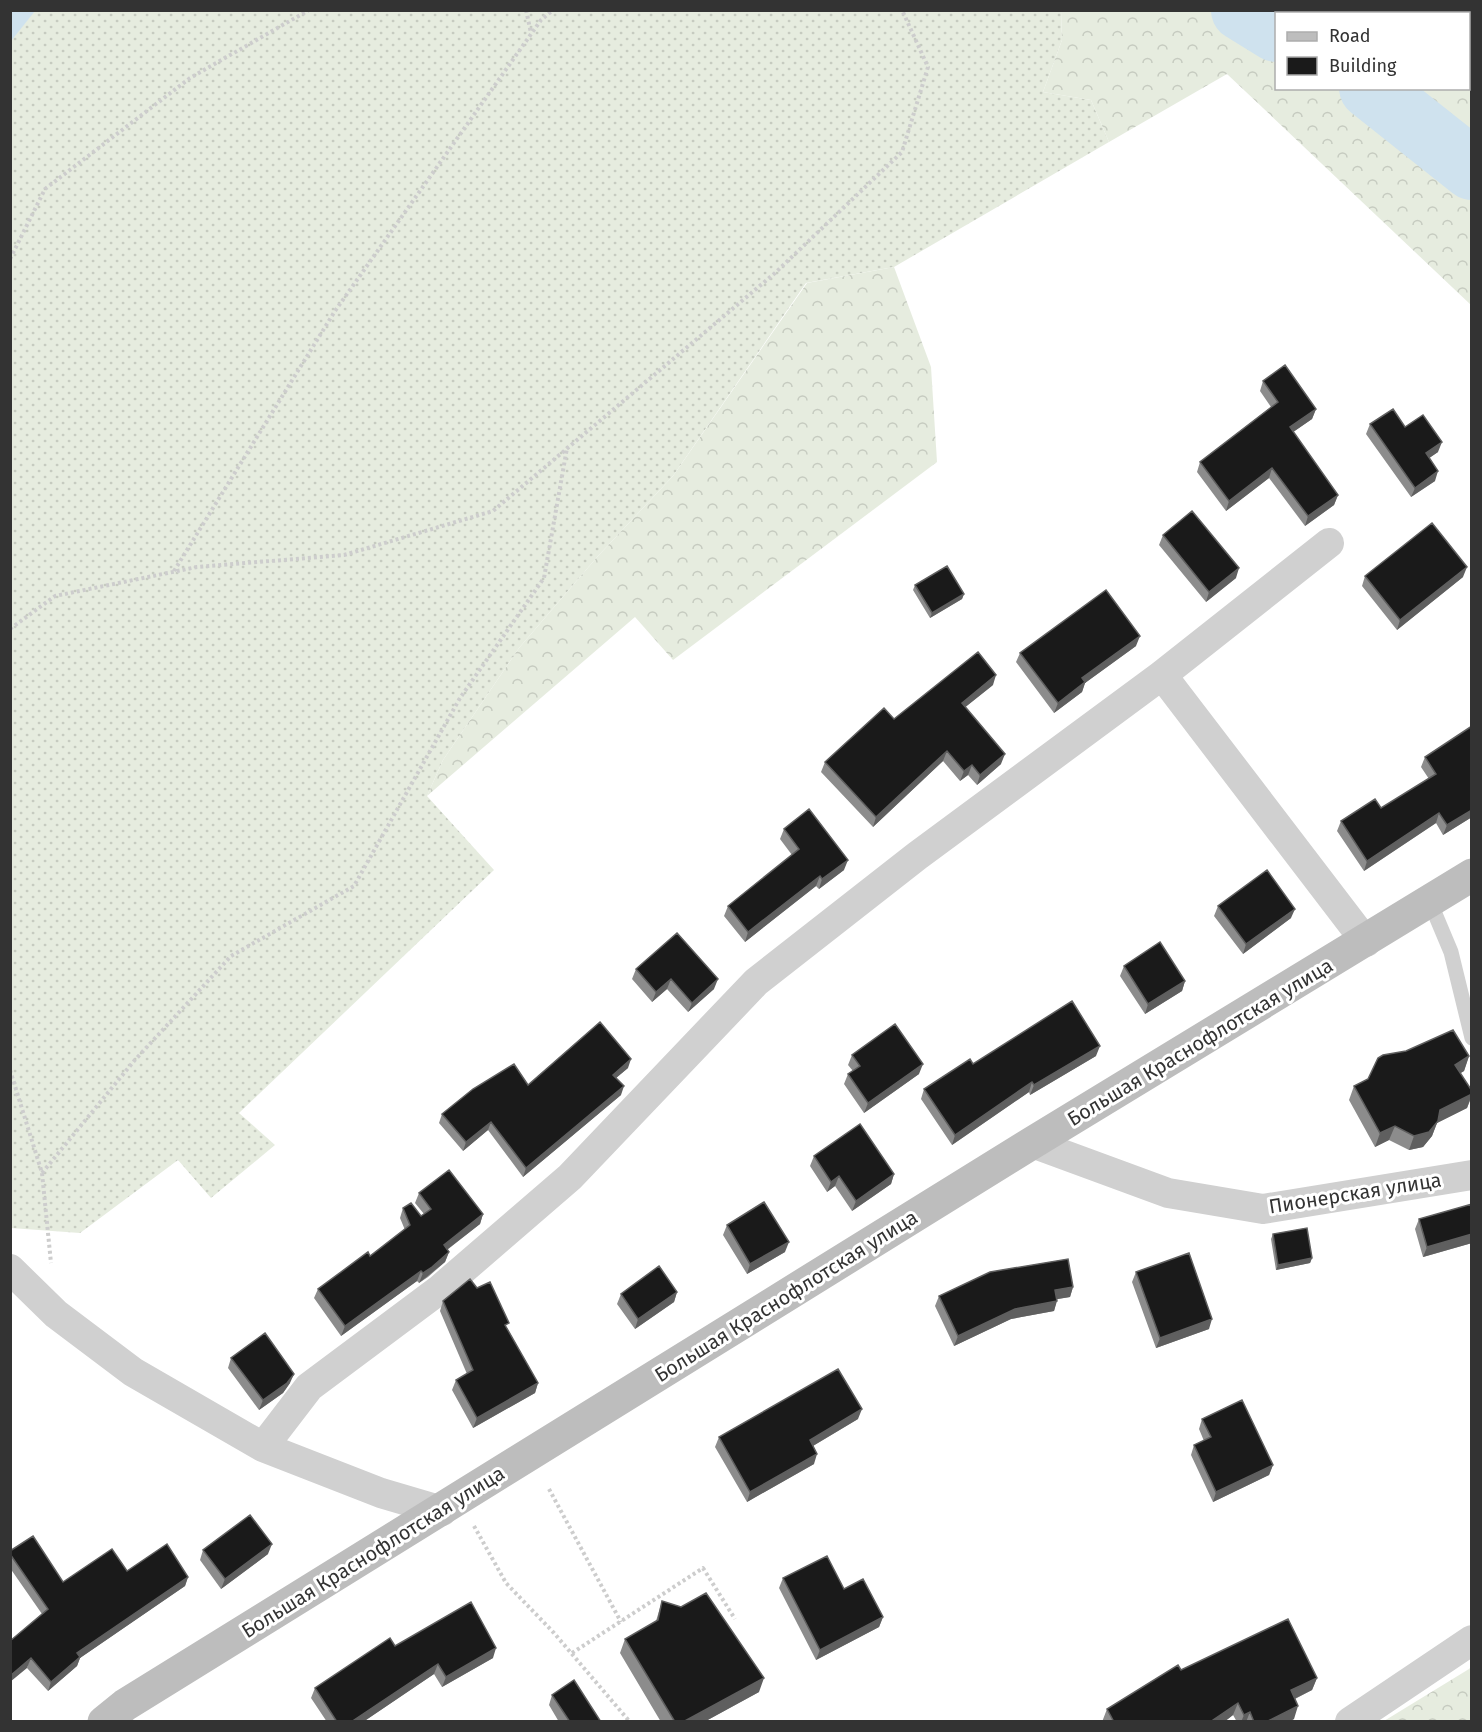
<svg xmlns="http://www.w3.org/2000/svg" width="1482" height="1732" font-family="'Fira Sans',sans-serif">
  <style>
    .grass { fill: url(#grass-dots) }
    .forest { fill: url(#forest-crowns) }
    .water { fill: #cfe2ee }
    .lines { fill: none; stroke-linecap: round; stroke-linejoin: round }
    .river { stroke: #cfe2ee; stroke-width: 62 }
    .path { stroke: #cdcdcd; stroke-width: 4; stroke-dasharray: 3 3; stroke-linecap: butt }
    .service { stroke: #d0d0d0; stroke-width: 15 }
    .minor { stroke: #d0d0d0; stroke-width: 30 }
    .secondary { stroke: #bdbdbd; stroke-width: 33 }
    .wall { fill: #8c8c8c }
    .shaded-wall { fill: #5f5f5f }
    .building { fill: #1a1a1a; stroke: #5f5f5f; stroke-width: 1.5 }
    .labels { text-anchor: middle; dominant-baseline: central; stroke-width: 6; stroke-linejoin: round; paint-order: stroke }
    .street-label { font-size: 20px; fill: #333; stroke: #fff }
  </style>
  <defs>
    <pattern id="grass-dots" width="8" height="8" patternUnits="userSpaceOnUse" patternTransform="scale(1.5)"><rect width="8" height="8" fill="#e6ecdf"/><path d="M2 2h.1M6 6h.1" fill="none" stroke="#c6cbc0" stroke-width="1.8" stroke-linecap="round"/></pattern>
    <pattern id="forest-crowns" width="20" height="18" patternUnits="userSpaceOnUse" patternTransform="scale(1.5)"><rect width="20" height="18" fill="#e6ecdf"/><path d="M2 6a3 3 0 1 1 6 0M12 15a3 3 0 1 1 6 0" fill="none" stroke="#c6cbc0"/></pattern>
  </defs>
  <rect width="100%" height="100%" fill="#fff"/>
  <path class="grass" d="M 35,10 L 1061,11 L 1062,40 L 1043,92 L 1091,100 L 1109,142 L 894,267 L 806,283 L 673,476 L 598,556 L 519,648 L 443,760 L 427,796 L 494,870 L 239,1113 L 275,1145 L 211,1198 L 178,1160 L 80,1233 L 11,1228 L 10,41 Z"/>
  <path class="forest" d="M 1061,11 L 1432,10 L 1437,13 L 1276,14 L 1276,88 L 1468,88 L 1469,35 L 1471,37 L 1471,305 L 1227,74 L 1109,142 L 1091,100 L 1043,92 L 1062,40 Z
    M 894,267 L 931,367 L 937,462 L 673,660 L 635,617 L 427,796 L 443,760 L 519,648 L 598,556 L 673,476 L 807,283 Z
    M 1471,1667 L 1471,1721 L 1384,1721 L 1469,1669 Z"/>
  <path class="water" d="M 11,10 L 35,11 L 11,41 L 10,11 Z"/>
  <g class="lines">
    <path class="river" d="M 1242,10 L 1276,31
      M 1370,88 L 1472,169"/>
    <path class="path" d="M 526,10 L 531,33
      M 10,259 L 45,189 L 190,78 L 309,10
      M 174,571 L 335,311 L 541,20 L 553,10
      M 10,629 L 55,596 L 197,567 L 344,555 L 493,511 L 775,273 L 902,152 L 928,67 L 902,10
      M 10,1070 L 42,1173 L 51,1263
      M 42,1173 L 134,1061 L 231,956 L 354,886 L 460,698 L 544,578 L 567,448
      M 549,1489 L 621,1622
      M 474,1526 L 506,1583 L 554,1633 L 630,1722
      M 572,1653 L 703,1568 L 735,1619"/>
    <path class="service" d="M 1430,902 L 1451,952 L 1472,1038"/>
    <path class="minor" d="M 1162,675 L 1366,942
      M 1032,1143 L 1168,1193 L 1263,1209 L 1472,1175
      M 10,1269 L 56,1314 L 133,1372 L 263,1447 L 381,1493 L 442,1511
      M 263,1447 L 309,1387 L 439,1290 L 570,1177 L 756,982 L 917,856 L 1162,675 L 1329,543
      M 1350,1722 L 1472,1640"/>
    <path class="secondary" d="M 104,1722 L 125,1705 L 1032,1143 L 1472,875"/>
  </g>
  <path class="wall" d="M 1263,381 L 1316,409 L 1312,419 L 1293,432 L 1338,495 L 1334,505 L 1305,526 L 1269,478 L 1226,511 L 1197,472 L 1200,462 L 1271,407 L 1260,391 Z
    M 1370,424 L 1405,427 L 1438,452 L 1429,458 L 1435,481 L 1411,497 L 1366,434 Z
    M 1163,535 L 1236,578 L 1206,602 L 1159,545 Z
    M 1365,576 L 1463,577 L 1397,630 L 1362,586 Z
    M 915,585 L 964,594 L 962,599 L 930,618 L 913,590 Z
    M 1136,646 L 1085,683 L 1082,692 L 1054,713 L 1016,662 L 1020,653 Z
    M 993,685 L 965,707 L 1001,764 L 977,785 L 968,775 L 960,781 L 943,761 L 873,827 L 821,772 L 825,762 L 894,719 Z
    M 1472,726 L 1472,817 L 1443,835 L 1436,823 L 1364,871 L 1337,831 L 1341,821 L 1381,808 L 1429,779 L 1421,767 L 1425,757 Z
    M 784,829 L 844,870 L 819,889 L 816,886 L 745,942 L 724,916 L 728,906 L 792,855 L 780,839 Z
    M 1218,906 L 1291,918 L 1243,954 L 1214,916 Z
    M 1124,966 L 1185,981 L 1182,991 L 1145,1014 L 1120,976 Z
    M 636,969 L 714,989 L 688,1012 L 667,989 L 652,1002 L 632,979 Z
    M 852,1055 L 919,1074 L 864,1113 L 844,1084 L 848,1074 L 853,1071 L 848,1065 Z
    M 1096,1056 L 1030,1095 L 1029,1092 L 952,1145 L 921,1099 L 924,1089 L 973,1064 Z
    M 1469,1056 L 1464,1071 L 1460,1073 L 1472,1091 L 1472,1096 L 1467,1108 L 1437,1123 L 1432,1136 L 1423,1147 L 1409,1150 L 1389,1140 L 1375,1147 L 1349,1100 L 1354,1086 L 1368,1079 Z
    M 628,1068 L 616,1078 L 621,1095 L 523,1177 L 488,1130 L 463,1151 L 439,1123 L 442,1114 L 528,1085 Z
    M 814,1156 L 894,1174 L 891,1184 L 852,1211 L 835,1186 L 827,1192 L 810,1166 Z
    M 419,1193 L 483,1214 L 480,1224 L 447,1250 L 449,1252 L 445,1262 L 428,1277 L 419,1283 L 417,1281 L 341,1336 L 314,1298 L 318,1289 L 370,1256 L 405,1230 L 400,1218 L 403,1208 L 421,1216 L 424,1214 L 415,1203 Z
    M 1472,1204 L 1472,1243 L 1423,1257 L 1415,1229 L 1419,1219 Z
    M 727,1225 L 785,1252 L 747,1274 L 723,1235 Z
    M 1273,1234 L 1312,1258 L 1310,1263 L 1276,1270 L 1271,1239 Z
    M 1136,1272 L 1209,1329 L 1156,1348 L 1132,1282 Z
    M 1073,1287 L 1070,1297 L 1057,1299 L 1054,1311 L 1011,1319 L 954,1346 L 935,1306 L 939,1296 Z
    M 677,1292 L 674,1302 L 635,1329 L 617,1304 L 621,1294 Z
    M 443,1301 L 507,1328 L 538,1383 L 535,1393 L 473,1428 L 452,1390 L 456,1380 L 467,1374 L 440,1311 Z
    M 231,1358 L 290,1383 L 283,1393 L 259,1410 L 228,1368 Z
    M 858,1419 L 813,1446 L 814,1464 L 747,1502 L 715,1447 L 719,1437 Z
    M 1202,1419 L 1273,1465 L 1269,1475 L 1213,1502 L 1191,1455 L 1194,1445 L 1204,1441 L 1199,1429 Z
    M 203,1550 L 268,1554 L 221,1589 L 200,1560 Z
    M 10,1551 L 63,1582 L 127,1571 L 188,1577 L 185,1586 L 80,1658 L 77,1666 L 48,1691 L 27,1668 L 42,1614 L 10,1568 Z
    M 783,1578 L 844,1589 L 883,1617 L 879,1627 L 816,1660 L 779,1588 Z
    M 662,1601 L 759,1692 L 704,1722 L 661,1722 L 620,1653 L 625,1639 L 656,1621 Z
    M 395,1646 L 493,1658 L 442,1687 L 434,1674 L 363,1722 L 327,1722 L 311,1698 L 315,1688 Z
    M 1181,1670 L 1317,1678 L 1312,1690 L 1295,1699 L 1294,1719 L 1288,1722 L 1237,1722 L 1233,1715 L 1224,1722 L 1102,1722 L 1107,1709 Z
    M 552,1695 L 601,1722 L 559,1722 L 549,1705 Z"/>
  <path class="shaded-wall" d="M 1316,409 L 1312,419 L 1286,437 L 1290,427 Z
    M 1442,442 L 1438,452 L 1422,463 L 1426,453 Z
    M 1272,468 L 1269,478 L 1226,511 L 1229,501 Z
    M 1438,471 L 1435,481 L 1411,497 L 1415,488 Z
    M 1338,495 L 1334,505 L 1305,526 L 1308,516 Z
    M 1467,567 L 1463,577 L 1397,630 L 1400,620 Z
    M 1239,568 L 1236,578 L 1206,602 L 1209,592 Z
    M 964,594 L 962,599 L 930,618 L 932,613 Z
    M 1140,636 L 1136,646 L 1085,683 L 1082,692 L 1054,713 L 1058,703 L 1082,678 Z
    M 996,675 L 993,685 L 958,713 L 962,703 Z
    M 947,751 L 943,761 L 873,827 L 876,817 Z
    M 1005,754 L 1001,764 L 977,785 L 980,775 Z
    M 972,765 L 968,775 L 960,781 L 964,771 Z
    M 1472,810 L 1472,817 L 1443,835 L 1447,825 Z
    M 1439,813 L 1436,823 L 1364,871 L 1367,861 Z
    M 848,860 L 844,870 L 819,889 L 822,879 Z
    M 820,876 L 816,886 L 745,942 L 748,932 Z
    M 1295,909 L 1291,918 L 1243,954 L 1246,944 Z
    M 671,979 L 667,989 L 652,1002 L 656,992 Z
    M 718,979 L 714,989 L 688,1012 L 692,1003 Z
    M 1185,981 L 1182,991 L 1145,1014 L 1148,1004 Z
    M 1100,1046 L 1096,1056 L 1030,1095 L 1034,1085 Z
    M 1469,1056 L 1464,1071 L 1450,1080 L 1455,1065 Z
    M 631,1059 L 628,1068 L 610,1083 L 613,1075 Z
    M 923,1064 L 919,1074 L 864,1113 L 868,1103 Z
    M 1032,1082 L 1029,1092 L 952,1145 L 955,1135 Z
    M 624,1086 L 621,1095 L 523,1177 L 526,1168 Z
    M 1472,1094 L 1467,1108 L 1437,1123 L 1432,1136 L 1423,1147 L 1409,1150 L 1414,1136 L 1440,1110 Z
    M 491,1122 L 488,1130 L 463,1151 L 466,1142 Z
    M 1395,1126 L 1389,1140 L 1375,1147 L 1380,1133 Z
    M 894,1174 L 891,1184 L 852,1211 L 856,1201 Z
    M 839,1176 L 835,1186 L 827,1192 L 831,1182 Z
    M 483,1214 L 480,1224 L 440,1255 L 444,1245 Z
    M 1472,1234 L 1472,1243 L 1423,1257 L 1427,1247 Z
    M 789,1242 L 785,1252 L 747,1274 L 750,1264 Z
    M 449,1252 L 445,1262 L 419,1283 L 423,1273 Z
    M 1312,1258 L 1310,1263 L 1276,1270 L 1278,1265 Z
    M 421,1271 L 417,1281 L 341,1336 L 345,1326 Z
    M 1073,1287 L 1070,1297 L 1052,1300 L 1055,1290 Z
    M 677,1292 L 674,1302 L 635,1329 L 638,1319 Z
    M 1057,1301 L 1054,1311 L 1011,1319 L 954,1346 L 958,1336 L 1015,1309 Z
    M 1212,1319 L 1209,1329 L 1156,1348 L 1160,1338 Z
    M 294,1374 L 290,1383 L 283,1393 L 259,1410 L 263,1400 Z
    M 538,1383 L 535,1393 L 473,1428 L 477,1418 Z
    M 862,1409 L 858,1419 L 806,1450 L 810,1440 Z
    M 817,1454 L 814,1464 L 747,1502 L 750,1492 Z
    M 1273,1465 L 1269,1475 L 1213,1502 L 1216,1492 Z
    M 272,1544 L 268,1554 L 221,1589 L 225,1579 Z
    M 188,1577 L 185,1586 L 80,1658 L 77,1666 L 48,1691 L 51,1682 L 77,1653 Z
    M 883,1617 L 879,1627 L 816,1660 L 820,1650 Z
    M 496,1648 L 493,1658 L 442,1687 L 446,1677 Z
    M 31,1658 L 27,1668 L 10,1682 L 10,1676 Z
    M 438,1664 L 434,1674 L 363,1722 L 351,1722 Z
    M 764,1678 L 759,1692 L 704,1722 L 683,1722 Z
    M 1317,1678 L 1312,1690 L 1286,1703 L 1291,1690 Z
    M 1238,1703 L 1233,1715 L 1224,1722 L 1210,1722 Z
    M 1298,1706 L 1294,1719 L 1288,1722 L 1266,1722 Z
    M 1250,1712 L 1246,1722 L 1241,1722 L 1244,1715 Z"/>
  <path class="building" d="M 1285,365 L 1316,409 L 1290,427 L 1338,495 L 1308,516 L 1272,468 L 1229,501 L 1200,462 L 1278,402 L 1263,381 Z
    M 1393,409 L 1405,427 L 1423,415 L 1442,442 L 1426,453 L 1438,471 L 1415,488 L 1370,424 Z
    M 1192,511 L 1239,568 L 1209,592 L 1163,535 Z
    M 1432,523 L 1467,567 L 1400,620 L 1365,576 Z
    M 947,566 L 964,594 L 932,613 L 915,585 Z
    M 1106,590 L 1140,636 L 1082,678 L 1085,682 L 1058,703 L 1020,653 Z
    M 978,652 L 996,675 L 962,703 L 1005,754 L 980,775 L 972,765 L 964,771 L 947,751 L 876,817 L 825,762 L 884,708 L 894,719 Z
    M 1472,726 L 1472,810 L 1447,825 L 1439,813 L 1367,861 L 1341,821 L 1375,799 L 1381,808 L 1436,774 L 1425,757 Z
    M 809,809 L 848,860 L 822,879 L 820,876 L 748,932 L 728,906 L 799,849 L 784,829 Z
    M 1267,870 L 1295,909 L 1246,944 L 1218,906 Z
    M 677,933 L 718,979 L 692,1003 L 671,979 L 656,992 L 636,969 Z
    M 1160,942 L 1185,981 L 1148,1004 L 1124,966 Z
    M 1072,1001 L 1100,1046 L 1034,1085 L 1032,1082 L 955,1135 L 924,1089 L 970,1059 L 973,1064 Z
    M 600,1022 L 631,1059 L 613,1075 L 624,1086 L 526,1168 L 491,1122 L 466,1142 L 442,1114 L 473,1089 L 514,1064 L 528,1085 Z
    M 895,1024 L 923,1064 L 868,1103 L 848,1074 L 860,1066 L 852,1055 Z
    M 1453,1030 L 1469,1056 L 1455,1065 L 1472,1091 L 1472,1094 L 1440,1110 L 1438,1121 L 1429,1132 L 1414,1136 L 1395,1126 L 1380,1133 L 1354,1086 L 1368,1079 L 1378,1058 L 1383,1055 L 1406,1051 Z
    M 860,1124 L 894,1174 L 856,1201 L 839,1176 L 831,1182 L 814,1156 Z
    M 449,1170 L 483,1214 L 444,1245 L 449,1252 L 432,1267 L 423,1273 L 421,1271 L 345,1326 L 318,1289 L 368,1252 L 370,1256 L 410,1225 L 403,1208 L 411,1203 L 421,1216 L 431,1209 L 419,1193 Z
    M 764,1202 L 789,1242 L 750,1264 L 727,1225 Z
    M 1472,1204 L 1472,1234 L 1427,1247 L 1419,1219 Z
    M 1307,1228 L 1312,1258 L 1278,1265 L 1273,1234 Z
    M 1189,1253 L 1212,1319 L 1160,1338 L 1136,1272 Z
    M 1068,1259 L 1073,1287 L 1055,1290 L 1057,1301 L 1015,1309 L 958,1336 L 939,1296 L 990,1272 Z
    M 659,1266 L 677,1292 L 638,1319 L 621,1294 Z
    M 470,1279 L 477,1288 L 490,1282 L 509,1323 L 505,1325 L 538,1383 L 477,1418 L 456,1380 L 473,1370 L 443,1301 Z
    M 265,1333 L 294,1374 L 287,1383 L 263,1400 L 231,1358 Z
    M 838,1369 L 862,1409 L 810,1440 L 817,1454 L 750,1492 L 719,1437 Z
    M 1242,1400 L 1273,1465 L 1216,1492 L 1194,1445 L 1211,1437 L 1202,1419 Z
    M 250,1515 L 272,1544 L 225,1579 L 203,1550 Z
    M 33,1536 L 63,1582 L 112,1549 L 127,1571 L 167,1544 L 188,1577 L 77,1653 L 80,1657 L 51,1682 L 31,1658 L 10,1676 L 10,1641 L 48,1609 L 10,1554 L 10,1551 Z
    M 827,1556 L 844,1589 L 863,1579 L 883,1617 L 820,1650 L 783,1578 Z
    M 706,1593 L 764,1678 L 683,1722 L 675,1722 L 625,1639 L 658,1620 L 662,1601 L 681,1607 Z
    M 471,1602 L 496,1648 L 446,1677 L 438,1664 L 351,1722 L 337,1722 L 315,1688 L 390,1638 L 395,1646 Z
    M 1288,1619 L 1317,1678 L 1291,1690 L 1298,1706 L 1266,1722 L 1254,1722 L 1250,1712 L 1244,1715 L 1238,1703 L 1210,1722 L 1114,1722 L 1107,1709 L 1178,1665 L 1181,1670 Z
    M 574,1680 L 601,1722 L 570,1722 L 552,1695 Z"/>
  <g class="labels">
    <g class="street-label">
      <text transform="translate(1200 1042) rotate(-31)">Большая Краснофлотская улица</text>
      <text transform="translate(1355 1193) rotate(-9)">Пионерская улица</text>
      <text transform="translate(786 1296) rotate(-32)">Большая Краснофлотская улица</text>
      <text transform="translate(373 1552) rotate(-32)">Большая Краснофлотская улица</text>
    </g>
  </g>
  <rect width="1482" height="1732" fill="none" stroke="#333333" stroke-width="24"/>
  <rect x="1275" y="12" width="195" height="78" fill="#ffffff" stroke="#adadad" stroke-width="1.5"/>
  <rect x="1287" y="32" width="30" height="9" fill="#bdbdbd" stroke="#adadad" stroke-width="1.5"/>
  <text x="1329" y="42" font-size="18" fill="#333333">Road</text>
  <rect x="1287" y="57" width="30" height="18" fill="#1a1a1a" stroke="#adadad" stroke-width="1.5"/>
  <text x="1329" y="72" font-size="18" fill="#333333">Building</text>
</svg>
